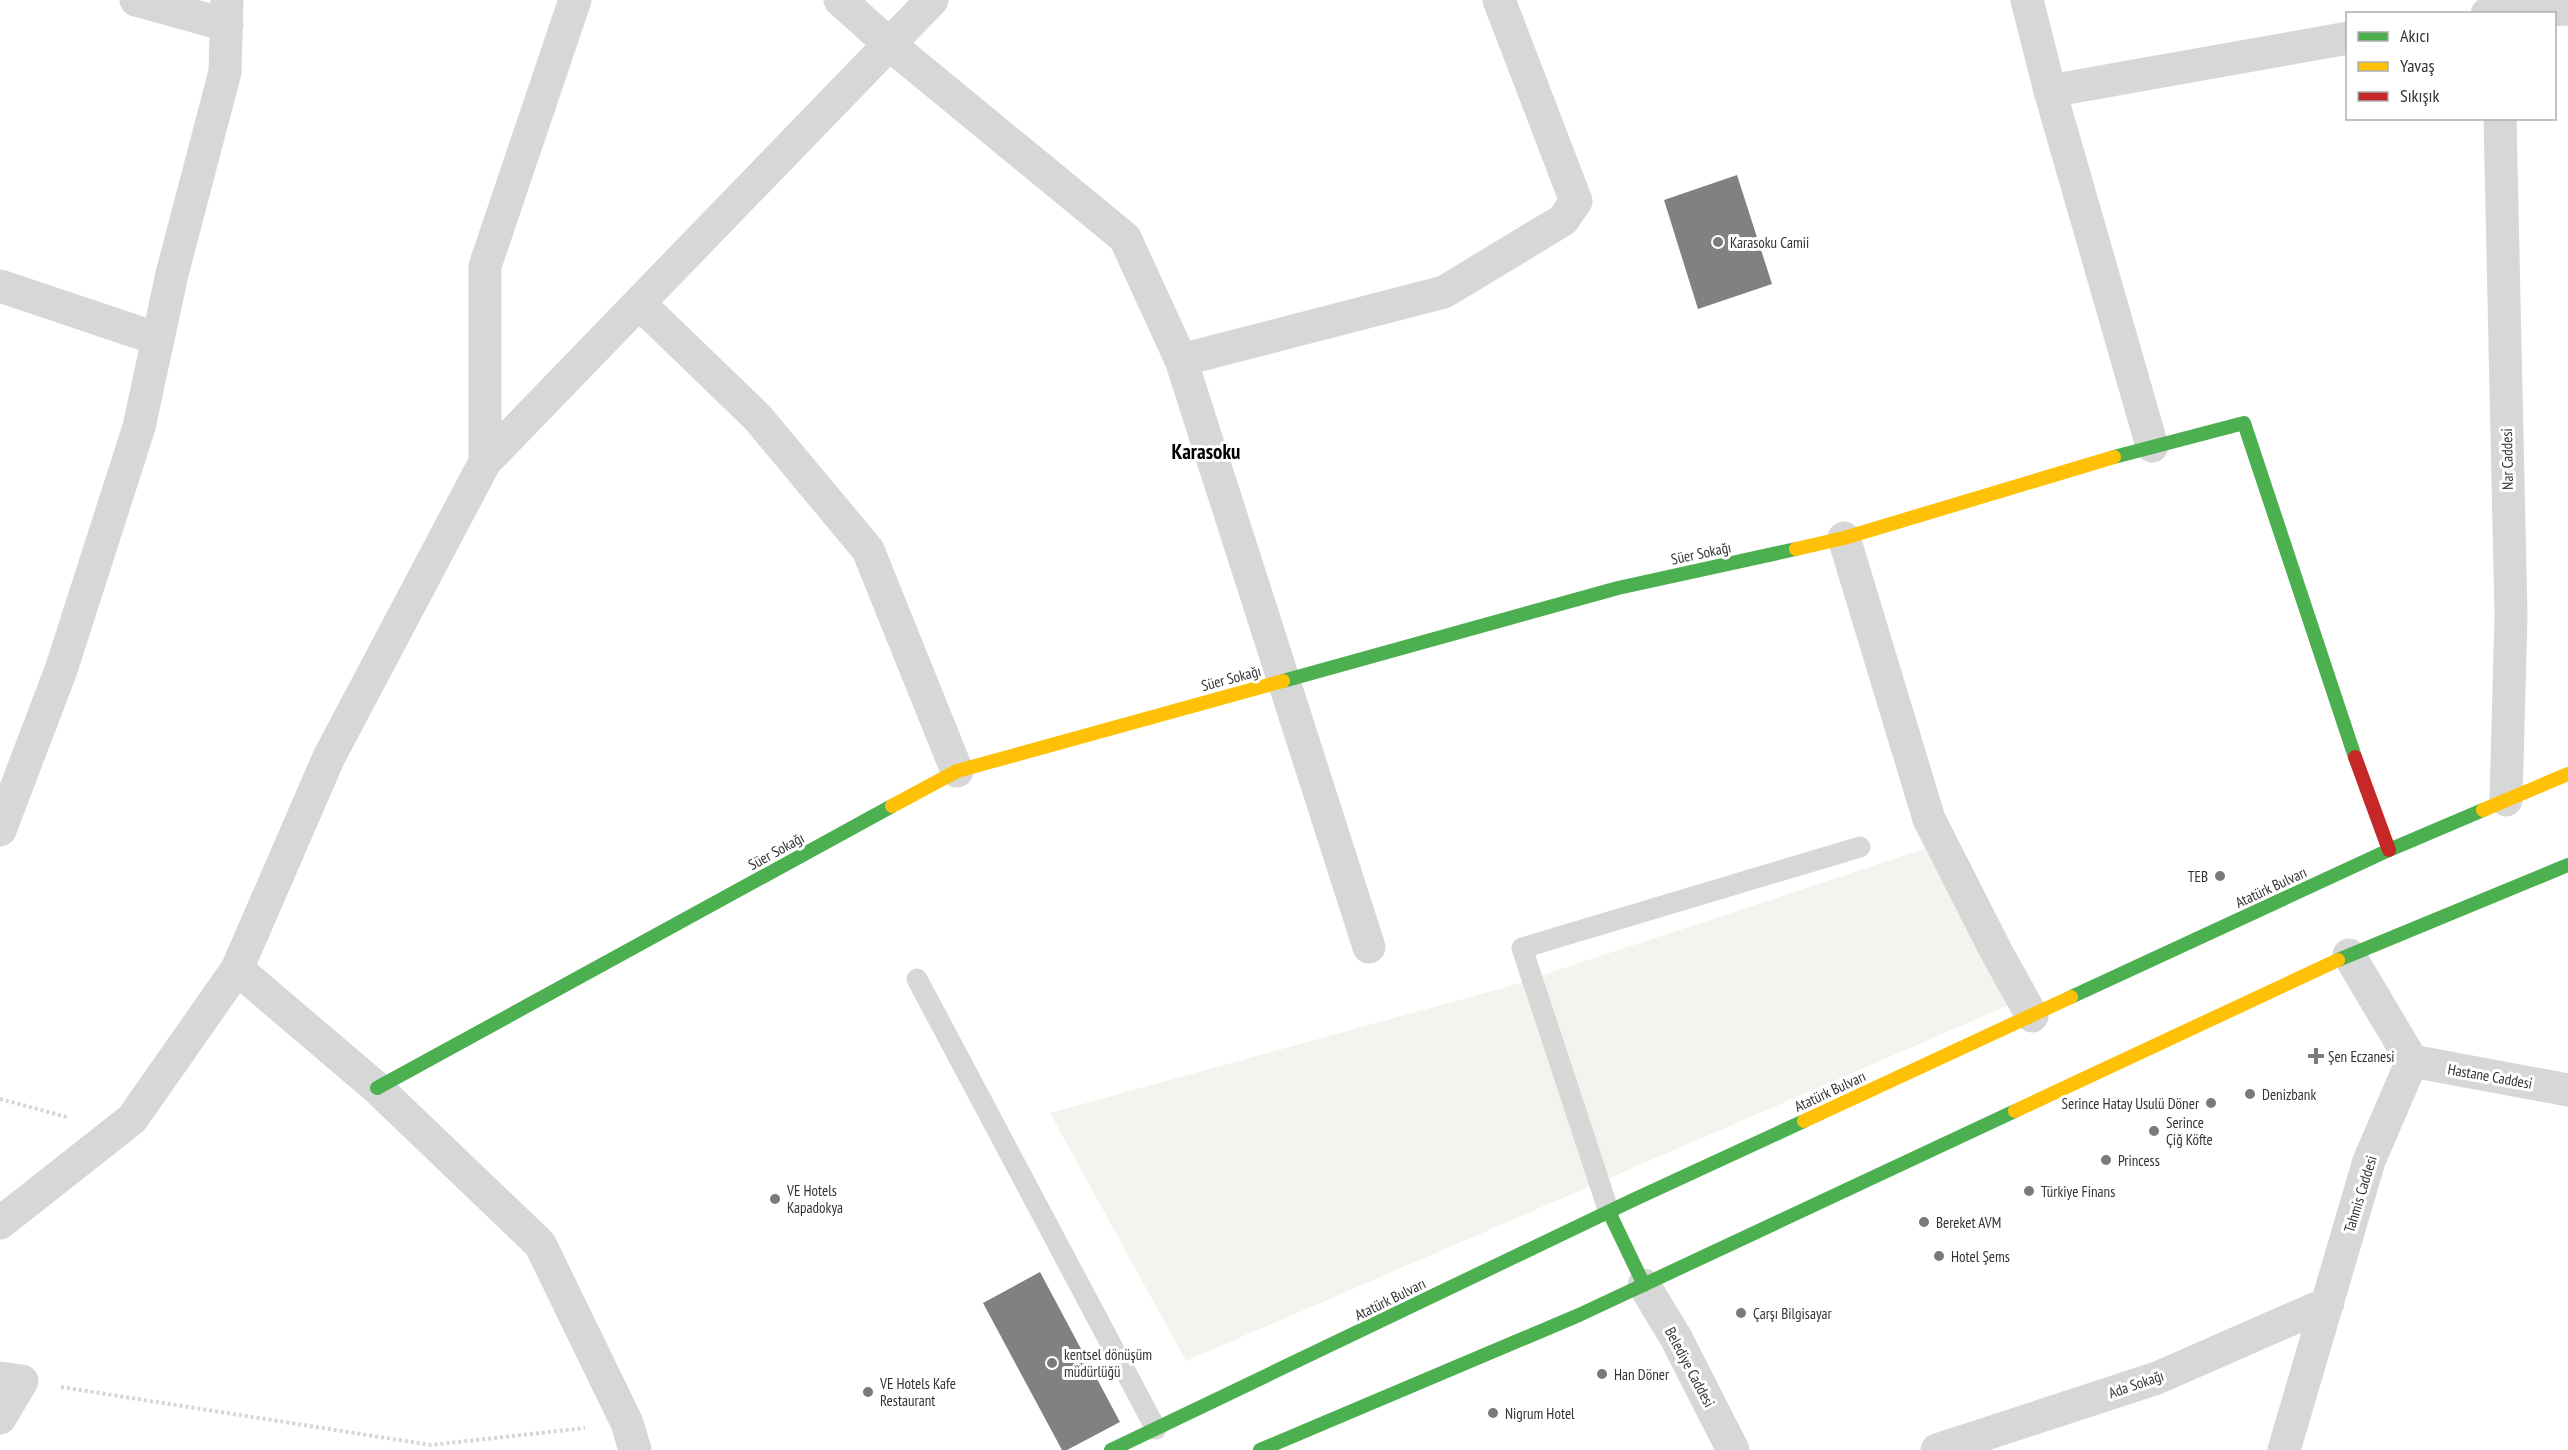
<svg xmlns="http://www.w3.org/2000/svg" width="2568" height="1450" font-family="'PT Sans Narrow',sans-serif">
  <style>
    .green { fill: #f1f5ed }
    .building { fill: #818181 }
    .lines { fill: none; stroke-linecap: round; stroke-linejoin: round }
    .path { stroke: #d6d6d6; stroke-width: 4; stroke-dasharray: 3 3; stroke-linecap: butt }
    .lane { stroke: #d7d7d7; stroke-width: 21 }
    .street { stroke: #d7d7d7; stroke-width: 33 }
    .fast { stroke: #4caf50; stroke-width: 14 }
    .slow { stroke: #ffc107; stroke-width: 14 }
    .jam { stroke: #c62828; stroke-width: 14 }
    .poi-dot { fill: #7a7a7a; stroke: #fff; stroke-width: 2 }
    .labels { text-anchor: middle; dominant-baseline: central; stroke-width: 6; stroke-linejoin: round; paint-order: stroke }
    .poi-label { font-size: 15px; fill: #333; stroke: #fff; text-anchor: start }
    .street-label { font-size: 15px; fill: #333; stroke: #fff }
    .district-label { font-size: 21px; font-weight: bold; fill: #000; stroke: #fff }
  </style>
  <rect width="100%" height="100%" fill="#fff"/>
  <path class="green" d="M 1936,845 L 2014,1003 L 1186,1361 L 1050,1113 L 1510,986 Z"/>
  <path class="building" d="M 1737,175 L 1772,284 L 1698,309 L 1664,200 Z
    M 1040,1272 L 1120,1422 L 1067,1450 L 1062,1450 L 983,1303 Z"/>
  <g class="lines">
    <path class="path" d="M 0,1099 L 67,1117
      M 61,1387 L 431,1445 L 585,1428"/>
    <path class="lane" d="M 917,979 L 1156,1429
      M 1609,1212 L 1522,948 L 1860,847"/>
    <path class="street" d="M 136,0 L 227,25
      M 840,0 L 889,44 L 1125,238 L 1181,360 L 1369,947
      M 2027,0 L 2050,91 L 2152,446
      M 2487,14 L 2568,9
      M 2050,91 L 2348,38
      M 2500,118 L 2511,616 L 2506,800
      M 0,286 L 158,339
      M 639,303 L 758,418 L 868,550 L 957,771
      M 1181,360 L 1444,292 L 1563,220 L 1576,201 L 1499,0
      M 485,462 L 485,266 L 575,0
      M 1844,538 L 1929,819 L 1997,953 L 2032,1016
      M 0,830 L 61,670 L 139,427 L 172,274 L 225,72 L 227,0
      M 2349,955 L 2412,1061
      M 237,969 L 377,1088 L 540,1244 L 627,1423 L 635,1450
      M 2412,1061 L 2568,1090
      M 0,1223 L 132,1119 L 237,969 L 329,757 L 485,462 L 932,0
      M 1644,1285 L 1675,1336 L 1733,1450
      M 0,1378 L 22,1381 L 0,1418
      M 1937,1450 L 2157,1378 L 2328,1303
      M 2284,1450 L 2369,1161 L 2412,1061"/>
    <path class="fast" d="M 2114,457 L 2244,423 L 2355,757
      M 1283,681 L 1618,588 L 1796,549
      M 2338,960 L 2568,865
      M 2071,997 L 2389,850 L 2483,810
      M 377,1088 L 892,806
      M 1609,1212 L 1644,1285
      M 1111,1450 L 1633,1200 L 1804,1121
      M 1260,1450 L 1579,1315 L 2015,1111"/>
    <path class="slow" d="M 1796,549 L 1844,538 L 2114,457
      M 892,806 L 957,771 L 1283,681
      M 2483,810 L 2568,774
      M 2015,1111 L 2338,960
      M 1804,1121 L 2071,997"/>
    <path class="jam" d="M 2355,757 L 2389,850"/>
  </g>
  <g class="poi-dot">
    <circle cx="1718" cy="242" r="6"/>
    <circle cx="2220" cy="876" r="6"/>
    <path d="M2313 1047h6v6h6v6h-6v6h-6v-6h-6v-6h6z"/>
    <circle cx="2250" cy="1094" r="6"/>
    <circle cx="2211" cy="1103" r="6"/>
    <circle cx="2154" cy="1131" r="6"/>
    <circle cx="2106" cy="1160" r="6"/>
    <circle cx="2029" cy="1191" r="6"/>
    <circle cx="775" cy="1199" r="6"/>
    <circle cx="1924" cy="1222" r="6"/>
    <circle cx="1939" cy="1256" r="6"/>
    <circle cx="1741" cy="1313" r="6"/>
    <circle cx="1052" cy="1363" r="6"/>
    <circle cx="1602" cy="1374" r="6"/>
    <circle cx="868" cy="1392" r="6"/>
    <circle cx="1493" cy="1413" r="6"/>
  </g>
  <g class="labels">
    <g class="poi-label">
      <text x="1730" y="242">Karasoku Camii</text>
      <text x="2208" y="876" text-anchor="end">TEB</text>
      <text x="2328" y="1056">Şen Eczanesi</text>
      <text x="2262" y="1094">Denizbank</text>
      <text x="2199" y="1103" text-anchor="end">Serince Hatay Usulü Döner</text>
      <text x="2166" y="1122">Serince<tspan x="2166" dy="17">Çiğ Köfte</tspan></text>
      <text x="2118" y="1160">Princess</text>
      <text x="787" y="1190">VE Hotels<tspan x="787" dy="17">Kapadokya</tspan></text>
      <text x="2041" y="1191">Türkiye Finans</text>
      <text x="1936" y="1222">Bereket AVM</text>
      <text x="1951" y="1256">Hotel Şems</text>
      <text x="1753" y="1313">Çarşı Bilgisayar</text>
      <text x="1064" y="1354">kentsel dönüşüm<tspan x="1064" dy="17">müdürlüğü</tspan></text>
      <text x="1614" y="1374">Han Döner</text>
      <text x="880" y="1383">VE Hotels Kafe<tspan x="880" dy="17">Restaurant</tspan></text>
      <text x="1505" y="1413">Nigrum Hotel</text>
    </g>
    <g class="street-label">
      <text transform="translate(2507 459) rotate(-91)">Nar Caddesi</text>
      <text transform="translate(1701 553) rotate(-12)">Süer Sokağı</text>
      <text transform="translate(1231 678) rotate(-15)">Süer Sokağı</text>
      <text transform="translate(776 851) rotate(-29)">Süer Sokağı</text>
      <text transform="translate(2271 887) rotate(-25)">Atatürk Bulvarı</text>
      <text transform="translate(2490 1076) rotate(10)">Hastane Caddesi</text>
      <text transform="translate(1830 1091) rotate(-25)">Atatürk Bulvarı</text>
      <text transform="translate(2360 1194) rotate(-73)">Tahmis Caddesi</text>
      <text transform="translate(1390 1299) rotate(-26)">Atatürk Bulvarı</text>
      <text transform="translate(1690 1367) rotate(62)">Belediye Caddesi</text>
      <text transform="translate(2136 1384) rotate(-19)">Ada Sokağı</text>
    </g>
    <g class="district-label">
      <text x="1206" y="451">Karasoku</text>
    </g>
  </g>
  <rect x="2346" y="12" width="210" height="108" fill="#ffffff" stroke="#adadad" stroke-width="1.5"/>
  <rect x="2358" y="32" width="30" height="9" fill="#4caf50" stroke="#adadad" stroke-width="1.5"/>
  <text x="2400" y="42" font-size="18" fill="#333333">Akıcı</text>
  <rect x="2358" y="62" width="30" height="9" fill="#ffc107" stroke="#adadad" stroke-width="1.5"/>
  <text x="2400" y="72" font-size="18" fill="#333333">Yavaş</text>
  <rect x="2358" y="92" width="30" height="9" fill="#c62828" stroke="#adadad" stroke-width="1.5"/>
  <text x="2400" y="102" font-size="18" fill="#333333">Sıkışık</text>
</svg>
